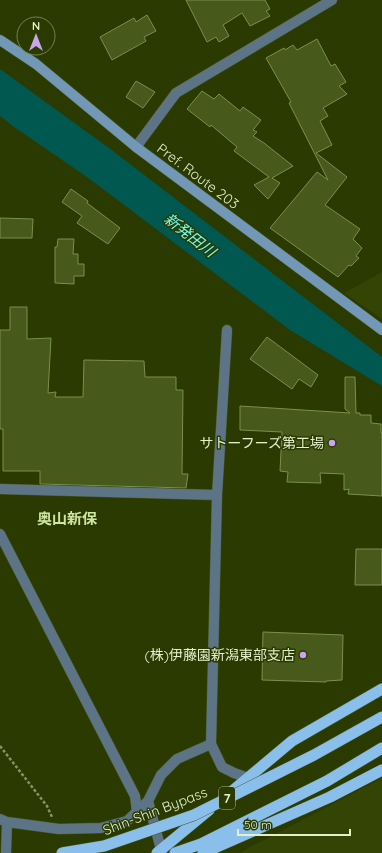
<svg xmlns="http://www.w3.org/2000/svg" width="382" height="853" font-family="Quicksand,'Noto Sans JP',sans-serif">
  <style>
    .built { fill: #344404 }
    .water { fill: #015850 }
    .building { fill: #475a1b; stroke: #79914b }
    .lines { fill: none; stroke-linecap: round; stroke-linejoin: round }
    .minor-casing { stroke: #475721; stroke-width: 11 }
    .tertiary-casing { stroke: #475721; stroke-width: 11 }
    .secondary-casing { stroke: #475721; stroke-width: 11 }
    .trunk-casing { stroke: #475721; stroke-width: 12 }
    .path { stroke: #859466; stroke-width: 2.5; stroke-dasharray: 3 2; stroke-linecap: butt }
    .minor { stroke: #5d7487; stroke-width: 10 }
    .tertiary { stroke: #5d7487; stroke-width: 10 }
    .secondary { stroke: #7397b7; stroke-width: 10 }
    .trunk { stroke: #8abfec; stroke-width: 11 }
    .trunk-bridge-casing { stroke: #475721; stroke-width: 12; stroke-linecap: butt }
    .trunk-bridge { stroke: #8abfec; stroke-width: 11 }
    .poi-dot { fill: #c7a6ef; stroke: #2a3a01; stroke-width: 1.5 }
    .labels { text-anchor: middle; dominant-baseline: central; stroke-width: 3; stroke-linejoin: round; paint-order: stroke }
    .shield { fill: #2a3a01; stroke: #abb98f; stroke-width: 1 }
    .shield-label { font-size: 13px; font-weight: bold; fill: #e2f0cc }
    .street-label { font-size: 14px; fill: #e2f0cc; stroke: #2a3a01 }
    .poi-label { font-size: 14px; fill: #e2f0cc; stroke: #2a3a01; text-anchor: end }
    .water-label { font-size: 15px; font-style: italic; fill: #75fcec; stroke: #2a3a01 }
    .neighbourhood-label { font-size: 15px; font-weight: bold; fill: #cde79f; stroke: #2a3a01 }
  </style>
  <rect width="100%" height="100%" fill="#2a3a01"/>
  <path class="built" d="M 382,272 L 382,319 L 344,293 Z
    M 382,778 L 382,853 L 239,853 Z"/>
  <path class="water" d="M 0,69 L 109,148 L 382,357 L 382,386 L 290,330 L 87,177 L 14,127 L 0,116 Z"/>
  <path class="building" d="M 186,0 L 265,0 L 270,9 L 266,11 L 270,16 L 250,26 L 242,13 L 223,25 L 229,36 L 219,42 L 216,37 L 207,42 Z
    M 147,15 L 156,31 L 144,37 L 146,41 L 112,60 L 100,37 L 134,18 L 136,22 Z
    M 317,39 L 331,66 L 335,64 L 346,82 L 339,86 L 347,94 L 323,108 L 328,116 L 320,121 L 332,145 L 316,153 L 347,177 L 325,205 L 360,229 L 353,239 L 362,248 L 356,256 L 359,258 L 351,266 L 349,265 L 338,277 L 270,228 L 317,172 L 328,180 L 289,103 L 291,102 L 266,58 L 284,48 L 285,50 L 293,45 L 297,50 Z
    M 136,81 L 155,92 L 143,108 L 126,97 Z
    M 202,91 L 214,99 L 219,94 L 240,111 L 243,107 L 261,120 L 253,130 L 257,132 L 253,136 L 264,143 L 293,166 L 272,178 L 280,183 L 268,199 L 254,185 L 269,177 L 234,151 L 237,147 L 211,125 L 210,127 L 187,109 Z
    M 71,189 L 88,201 L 87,203 L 120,228 L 108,244 L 77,223 L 82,216 L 62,202 Z
    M 0,218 L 33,219 L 32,238 L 0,238 Z
    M 58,239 L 74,239 L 73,254 L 78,254 L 78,264 L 84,264 L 84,276 L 74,276 L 74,284 L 55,283 L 55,247 L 57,247 Z
    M 10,307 L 27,307 L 27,339 L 51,338 L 48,393 L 56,392 L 55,397 L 83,397 L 84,360 L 144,361 L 145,377 L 176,377 L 176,390 L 183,390 L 182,474 L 188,474 L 186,488 L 40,484 L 40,471 L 3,471 L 3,429 L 0,429 L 0,330 L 10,330 Z
    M 267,337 L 318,375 L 311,387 L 299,379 L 292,389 L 250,359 Z
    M 345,377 L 355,377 L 356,413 L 360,413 L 360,415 L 371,415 L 371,423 L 381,424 L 381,433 L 382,433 L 382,496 L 348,494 L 349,489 L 344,490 L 344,474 L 320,473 L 321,483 L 287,482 L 288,472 L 280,471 L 282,432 L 240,430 L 240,406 L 350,413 L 345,409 Z
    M 356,549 L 382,549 L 382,585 L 355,585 Z
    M 263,632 L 343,635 L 342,680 L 326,681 L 326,682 L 262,680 Z"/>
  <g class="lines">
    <g class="minor-casing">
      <path id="minor" d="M 227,330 L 217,495 L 211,744 L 222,767 L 234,773 L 248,778
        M 0,489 L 217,495
        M 0,534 L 135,796 L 137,812
        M 0,819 L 7,822 L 59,829 L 101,828 L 127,821 L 148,801
        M 6,853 L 7,822
        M 162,853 L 148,801 L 161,775 L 177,759 L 211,744"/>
    </g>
    <g class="tertiary-casing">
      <path id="tertiary" d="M 136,147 L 176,93 L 332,0"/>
    </g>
    <g class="secondary-casing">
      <path id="secondary" d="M 0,40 L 36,64 L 136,147 L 382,330"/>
    </g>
    <g class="trunk-casing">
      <path id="trunk" d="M 224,798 L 292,741 L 382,689
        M 157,853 L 209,810
        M 175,853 L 201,844 L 327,781 L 382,748
        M 203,853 L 330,797 L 382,770"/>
    </g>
    <path class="path" d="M 0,746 L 47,806 L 52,817"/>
    <use href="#minor" class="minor"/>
    <use href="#tertiary" class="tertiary"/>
    <use href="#secondary" class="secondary"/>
    <use href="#trunk" class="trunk"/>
    <g class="trunk-bridge-casing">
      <path id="trunk-bridge" d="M 62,853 L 104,846 L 194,815 L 314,755 L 382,717"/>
    </g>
    <use href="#trunk-bridge" class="trunk-bridge"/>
  </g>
  <g class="poi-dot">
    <circle cx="332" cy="443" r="4"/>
    <circle cx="303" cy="655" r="4"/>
  </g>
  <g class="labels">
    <rect class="shield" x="219" y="787" width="16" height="22" rx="3"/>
    <g class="shield-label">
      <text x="227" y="798">7</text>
    </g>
    <g class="street-label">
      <text transform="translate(198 176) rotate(37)">Pref. Route 203</text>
      <text transform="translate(155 811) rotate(-21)">Shin-Shin Bypass</text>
    </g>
    <g class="poi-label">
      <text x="324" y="443">サトーフーズ第工場</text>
      <text x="295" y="655">(株)伊藤園新潟東部支店</text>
    </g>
    <g class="water-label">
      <text transform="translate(190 235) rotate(38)">新発田川</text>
    </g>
    <g class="neighbourhood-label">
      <text x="67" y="518">奥山新保</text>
    </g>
  </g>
  <g transform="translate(36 36)"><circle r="19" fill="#2a3a01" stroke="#748352"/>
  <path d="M0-3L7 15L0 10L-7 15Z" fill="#c7a6ef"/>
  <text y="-6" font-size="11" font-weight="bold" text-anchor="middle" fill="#e2f0cc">N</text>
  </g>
  <path d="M238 829v6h112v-6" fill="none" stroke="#e2f0cc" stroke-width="2"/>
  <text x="244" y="829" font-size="12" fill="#e2f0cc" stroke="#2a3a01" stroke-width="3" paint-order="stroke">50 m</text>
</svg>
